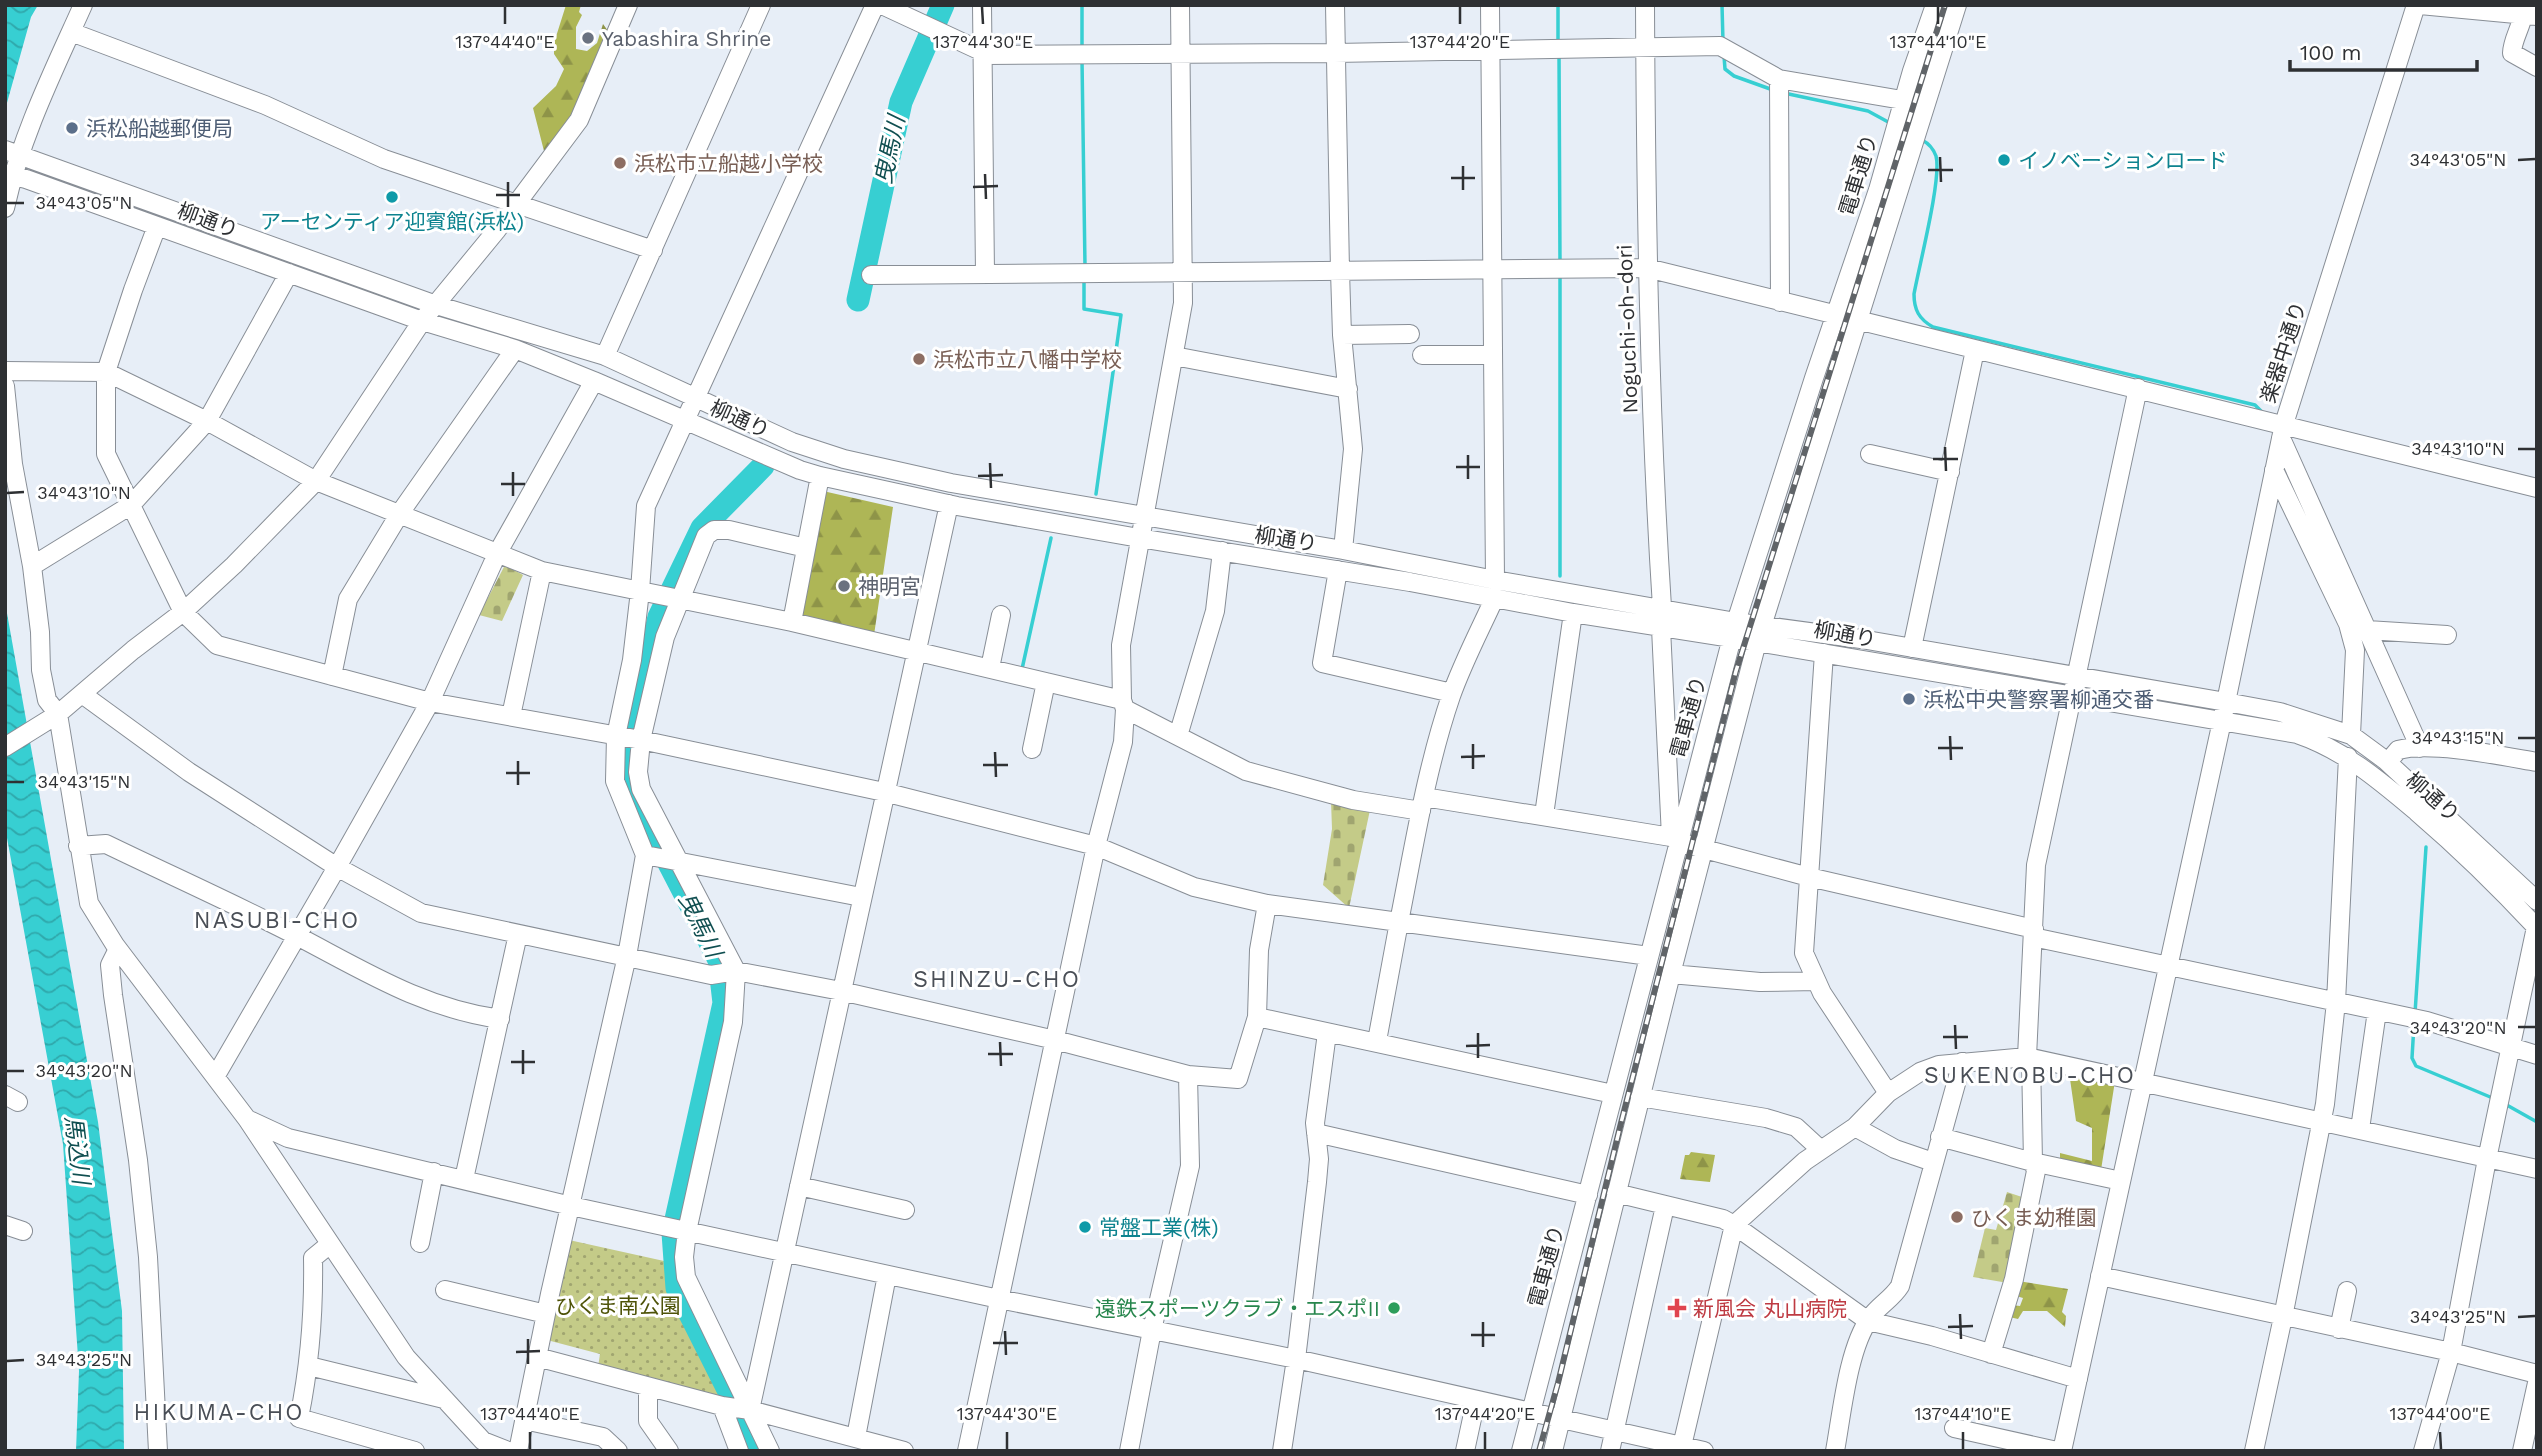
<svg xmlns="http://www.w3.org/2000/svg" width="2542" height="1456" font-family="'Work Sans','Noto Sans JP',sans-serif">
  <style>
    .forest { fill: url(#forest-firs) }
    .cemetery { fill: url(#cemetery-stones) }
    .park { fill: url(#park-dots) }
    .water { fill: url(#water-waves) }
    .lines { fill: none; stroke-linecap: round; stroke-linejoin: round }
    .stream { stroke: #37cfd2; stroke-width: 3.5 }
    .river { stroke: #37cfd2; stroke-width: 23 }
    .minor-casing { stroke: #888e96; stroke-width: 20 }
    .minor { stroke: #fff; stroke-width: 18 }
    .rail-casing { stroke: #606468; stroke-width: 6 }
    .rail { stroke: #fff; stroke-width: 3.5; stroke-dasharray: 10; stroke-linecap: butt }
    .ticks { fill: none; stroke: #2e3033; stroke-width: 2.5 }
    .worship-dot { fill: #6b7280; stroke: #fff; stroke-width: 2.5 }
    .service-dot { fill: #5c6f8a; stroke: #fff; stroke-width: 2.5 }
    .culture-dot { fill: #0f9aa8; stroke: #fff; stroke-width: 2.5 }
    .education-dot { fill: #8d6e63; stroke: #fff; stroke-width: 2.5 }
    .leisure-dot { fill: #2e9e5b; stroke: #fff; stroke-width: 2.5 }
    .health-dot { fill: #e0444e; stroke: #fff; stroke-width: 2.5 }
    .labels { text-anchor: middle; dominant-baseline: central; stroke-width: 6; stroke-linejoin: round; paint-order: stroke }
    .worship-label { font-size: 21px; fill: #5b616d; stroke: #fff; text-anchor: start }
    .service-label { font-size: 21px; fill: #4e5e75; stroke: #fff; text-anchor: start }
    .culture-label { font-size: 21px; fill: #0d838f; stroke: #fff; text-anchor: start }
    .education-label { font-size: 21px; fill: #785e54; stroke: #fff; text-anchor: start }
    .street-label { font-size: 21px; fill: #2e3033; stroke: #fff }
    .park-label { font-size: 21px; fill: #4e5308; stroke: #fff }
    .leisure-label { font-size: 21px; fill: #27864d; stroke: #fff; text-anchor: end }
    .health-label { font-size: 21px; fill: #be3a42; stroke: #fff; text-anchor: start }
    .water-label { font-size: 23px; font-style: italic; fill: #104f51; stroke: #fff }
    .neighbourhood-label { font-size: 23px; letter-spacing: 2px; fill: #494e56; stroke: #fff }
    .ticks-label { font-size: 18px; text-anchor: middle; fill: #2e3033; stroke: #fff; stroke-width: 6; stroke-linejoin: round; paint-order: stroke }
  </style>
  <defs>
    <pattern id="forest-firs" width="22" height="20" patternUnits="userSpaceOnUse" patternTransform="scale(1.75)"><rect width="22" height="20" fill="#aeb656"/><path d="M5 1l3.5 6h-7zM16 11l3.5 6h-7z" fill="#8e9448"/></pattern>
    <pattern id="cemetery-stones" width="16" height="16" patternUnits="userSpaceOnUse" patternTransform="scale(1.75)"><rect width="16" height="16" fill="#c4cb88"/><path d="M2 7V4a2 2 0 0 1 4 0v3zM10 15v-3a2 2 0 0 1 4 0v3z" fill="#a0a570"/></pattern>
    <pattern id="park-dots" width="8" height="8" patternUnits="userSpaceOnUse" patternTransform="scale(1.75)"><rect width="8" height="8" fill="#c4cb88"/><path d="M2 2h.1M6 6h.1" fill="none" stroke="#a0a570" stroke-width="1.8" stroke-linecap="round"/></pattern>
    <pattern id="water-waves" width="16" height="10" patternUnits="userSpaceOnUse" patternTransform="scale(1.75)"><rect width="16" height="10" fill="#37cfd2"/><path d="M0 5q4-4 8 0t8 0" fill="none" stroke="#2fa8ab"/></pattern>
  </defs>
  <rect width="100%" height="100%" fill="#e7eef7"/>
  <path class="forest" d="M 566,5 L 581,5 L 579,12 L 582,15 L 576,27 L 576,49 L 587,51 L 597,43 L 603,24 L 608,31 L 573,118 L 544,151 L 533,108 L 556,86 L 564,69 L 554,54 L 554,43 Z
    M 823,491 L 893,507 L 874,635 L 798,618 Z
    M 2069,1072 L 2115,1081 L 2101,1170 L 2060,1161 L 2060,1153 L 2092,1161 L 2092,1128 L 2076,1121 Z
    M 1691,1152 L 1715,1155 L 1710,1182 L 1680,1179 L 1685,1155 L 1689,1155 Z
    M 2018,1281 L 2068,1289 L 2062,1312 L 2066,1316 L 2065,1327 L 2047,1311 L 2023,1311 L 2018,1319 L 2005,1316 L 2012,1305 L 2020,1306 L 2023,1298 L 2013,1295 Z"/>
  <path class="cemetery" d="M 505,565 L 523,575 L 502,621 L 479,615 Z
    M 1331,801 L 1370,810 L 1349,908 L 1323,885 L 1332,829 Z
    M 2007,1192 L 2028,1199 L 2008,1283 L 1973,1277 L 1985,1228 L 1996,1230 Z"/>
  <path class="park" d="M 569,1240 L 664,1261 L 666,1279 L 730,1400 L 598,1367 L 600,1354 L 547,1340 Z"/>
  <path class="water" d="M 5,5 L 38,5 L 31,17 L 5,110 Z
    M 5,602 L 98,1122 L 122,1311 L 124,1451 L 76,1451 L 79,1371 L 63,1144 L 5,827 Z"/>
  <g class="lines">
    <path class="stream" d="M 1082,5 L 1082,49
      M 1558,5 L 1558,42
      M 1722,5 L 1723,42
      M 1559,53 L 1560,263
      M 1724,56 L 1725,69 L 1734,76 L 1773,90
      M 1082,60 L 1085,266
      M 1784,93 L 1868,111 L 1890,123
      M 1922,140 C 1928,143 1933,148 1936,156 C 1942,178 1919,266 1914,294 C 1914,310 1919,319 1933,327 L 2255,405 L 2264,414
      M 1560,274 L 1560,576
      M 1084,281 L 1084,309 L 1121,315 L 1096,494
      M 1022,669 L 1051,538
      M 2415,1013 L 2426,847
      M 2414,1024 L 2412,1058 L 2416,1066 L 2495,1099
      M 2505,1104 L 2537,1122"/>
    <path class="river" d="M 858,300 L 901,102 L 943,5
      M 759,1451 L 677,1288 L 673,1233 L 724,1003 L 719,960 L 631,790 L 628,770 L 630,748 L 659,617 L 702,528 L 763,466"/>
    <g class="minor-casing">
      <path id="minor" d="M 882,5 L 983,52 L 986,55 L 1335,53 L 1720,46 L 1779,79 L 1914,102
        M 982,5 L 985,274
        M 1335,5 L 1340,271 L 1342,335 L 1353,449 L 1343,550
        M 1490,5 L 1495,580
        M 1645,5 C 1646,206 1649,407 1662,607
        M 2420,5 L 2537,16
        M 2523,15 C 2521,27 2512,41 2512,53 L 2537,67
        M 71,32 L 265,105 L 384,159 L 653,250
        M 1779,79 L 1780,302
        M 5,150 L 436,305 L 605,356 L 792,442 L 844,459 L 951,483 L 1343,550 L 1495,580 L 1736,622 L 1861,639 L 2226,702 L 2280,712 L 2351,735 L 2385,760 L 2537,901
        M 5,174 L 26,179 L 422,321 L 515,349 L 594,381 L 800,470 L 820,476 L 957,506 L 1139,538 L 1410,582 L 1573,613 L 1757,642 L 2297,734 C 2344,750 2379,780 2417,812 C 2459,848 2499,887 2537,928
        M 5,208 C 21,136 53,72 83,5
        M 157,226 L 133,290 L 106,372 L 106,454 L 183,612 L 217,645 L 430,702 L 641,740 L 884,792 L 1096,846 L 1194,887 L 1267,904 L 1399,922 L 1377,1041
        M 871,275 L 1647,268 L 2537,488
        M 1342,335 L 1410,334
        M 1422,355 L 1493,355
        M 605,356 L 761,5
        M 1174,356 L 1348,389
        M 5,371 L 106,372 L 207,421 L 316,481 L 542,571 L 792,622 L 1122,700
        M 5,386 L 13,464 L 32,566 L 40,632 L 41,670 L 47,700 L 58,714 L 89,903 L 115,945 L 247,1119 L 288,1138 L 571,1206 L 999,1299 L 1296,1359 L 1704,1451
        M 2281,438 L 2420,748
        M 1870,454 L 1950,472
        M 2274,470 L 2348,624 L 2355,650 L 2351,735
        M 32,566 L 131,505 L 207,421 L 289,273
        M 1338,570 L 1322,663 L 1452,693
        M 1495,597 C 1480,630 1463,662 1451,696 C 1426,769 1414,847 1399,922 L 1649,956
        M 792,622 L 820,476
        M 1661,628 L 1671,837
        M 2367,630 L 2447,635
        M 1912,648 L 1975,350
        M 1824,653 L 1804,953 L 1822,993 L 1888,1093
        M 990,668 L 1001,615
        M 332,676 L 348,599 L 400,513 L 515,349
        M 82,694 L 189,772 L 337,867 L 421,913 L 711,975 L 736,971 L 841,991 L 1055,1040 L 1188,1075
        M 1125,709 L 1246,771 L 1353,800 L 1421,811
        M 511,716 L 542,571
        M 1178,736 L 1215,611 L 1222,551
        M 5,747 L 58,714 L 133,650 L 183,612 L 234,565 L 316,481 L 422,321 L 496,231 L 579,120 L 628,5
        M 1032,749 L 1046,682
        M 2388,762 L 2398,750 C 2431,741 2502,756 2537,762
        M 1424,797 L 1671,837 L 1678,842 L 1809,877 L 2034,929
        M 1544,815 L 1573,613
        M 78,846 L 106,844 C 170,875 235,904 299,937 C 366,972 423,1008 500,1019
        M 645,855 L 861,897
        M 2033,937 L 2427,1021 L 2537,1055
        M 118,949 L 110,965 L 113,995 L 138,1160 L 148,1257 L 158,1451
        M 1671,974 L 1760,982 L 1816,981
        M 1257,1017 L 1613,1094
        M 2027,1057 L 2036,865 L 2138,388
        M 215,1077 L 337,867 L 430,702 L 497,554 L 594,381
        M 5,1095 L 18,1102
        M 1640,1097 L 1766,1118 L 1796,1127 L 1821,1150
        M 247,1119 L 406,1357 L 483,1441 L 508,1451
        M 1855,1127 L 1895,1149 L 1933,1162
        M 2360,1129 L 2377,1011
        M 1316,1133 L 1588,1195
        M 1940,1137 L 2033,1162 L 2121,1181
        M 464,1179 L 518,934
        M 799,1186 L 905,1210
        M 1616,1193 L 1723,1219 L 1734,1225 L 1868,1321 L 1932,1336 L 2078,1379
        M 5,1225 L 23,1231
        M 420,1243 L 434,1172
        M 330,1244 L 313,1258 C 314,1313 310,1364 299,1418 L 415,1451
        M 2100,1276 L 2451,1352 L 2537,1374
        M 445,1290 L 546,1314
        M 2339,1329 L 2347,1291
        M 1991,1354 L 2014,1279 L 2036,1171 L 2033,1162 L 2031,1058
        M 537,1357 L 722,1406 L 750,1410 L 904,1451
        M 309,1366 L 444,1399
        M 648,1387 L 648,1421 L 669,1451
        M 722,1406 L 739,1451
        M 750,1410 L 949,504
        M 524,1420 L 603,1437 L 618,1451
        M 1954,1428 L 2057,1451
        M 856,1437 L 887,1275
        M 1682,1446 L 1734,1225 L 1805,1161 L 1855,1127 L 1888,1093 L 1920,1072 L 1939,1065 L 2027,1057 L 2537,1169
        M 518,1451 L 550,1294 L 627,956 L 645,855 L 615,781 L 616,736 L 632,660 L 640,591 L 646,506 L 875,5
        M 770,1451 L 686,1277 L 684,1257 L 687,1231 L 733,1022 L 736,971 L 641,789 L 638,772 L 641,740 L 665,637 L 706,536 L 714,530 L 729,530 L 806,548
        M 967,1451 L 1096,846 L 1123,742 L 1125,709 L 1122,700 L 1121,645 L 1183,303 L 1180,5
        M 1129,1451 L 1152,1330 L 1190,1166 L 1188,1075 L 1238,1079 L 1257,1017 L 1259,950 L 1267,904
        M 1282,1451 L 1296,1359 L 1317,1182 L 1319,1159 L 1315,1123 L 1327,1033
        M 1465,1451 L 1476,1400
        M 1521,1451 L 1736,622 L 1814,378 L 1878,190 L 1912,71 L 1935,5
        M 1553,1451 L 1671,974 L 1757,642 L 1957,5
        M 1610,1451 L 1665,1206
        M 1835,1451 C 1842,1413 1848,1348 1870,1318 C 1878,1306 1892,1299 1900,1286 L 1962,1062
        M 2062,1451 L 2222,721 L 2284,424 L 2416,5
        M 2254,1451 L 2283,1317 L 2325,1104 L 2336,1002 L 2348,757
        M 2423,1451 L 2451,1352 L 2487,1159 L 2536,927
        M 2522,1451 L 2537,1383"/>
    </g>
    <use href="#minor" class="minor"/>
    <g class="rail-casing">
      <path id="rail" d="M 1539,1451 L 1558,1383 L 1620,1127 L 1736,671 L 1945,5"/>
    </g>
    <use href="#rail" class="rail"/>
  </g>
  <path class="ticks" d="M 505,7 L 505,24M 982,7 L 983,24M 1460,7 L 1460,24M 1938,7 L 1938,24M 1940,157 L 1941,182M 2518,160 L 2535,159M 1463,166 L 1463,190M 1928,170 L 1953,170M 985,174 L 986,199M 1451,178 L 1475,178M 508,182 L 508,207M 973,187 L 998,186M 496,195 L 520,195M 7,203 L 24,203M 1945,447 L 1946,471M 2518,449 L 2535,449M 1468,455 L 1468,479M 1933,459 L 1958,459M 990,463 L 991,488M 1456,467 L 1480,467M 513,472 L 513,496M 978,476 L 1003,475M 501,484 L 525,484M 7,493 L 24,492M 1950,736 L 1951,760M 2518,738 L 2535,738M 1473,744 L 1473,769M 1938,748 L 1963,748M 995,752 L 996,777M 1461,757 L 1485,756M 518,761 L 518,785M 983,765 L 1008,765M 506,773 L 530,773M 7,782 L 24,782M 1955,1025 L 1956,1049M 2518,1027 L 2535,1027M 1478,1033 L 1478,1058M 1943,1037 L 1968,1037M 1000,1042 L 1001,1066M 1466,1046 L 1490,1045M 523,1050 L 523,1074M 988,1054 L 1013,1054M 511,1062 L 535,1062M 7,1071 L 24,1071M 1960,1314 L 1961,1339M 2518,1317 L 2535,1316M 1483,1322 L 1483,1347M 1948,1327 L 1973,1326M 1005,1331 L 1006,1355M 1471,1335 L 1495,1335M 528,1339 L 528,1364M 993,1343 L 1018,1343M 516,1352 L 540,1351M 7,1361 L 24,1360M 530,1432 L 530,1449M 1007,1432 L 1007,1449M 1485,1432 L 1485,1449M 1963,1432 L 1963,1449M 2440,1432 L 2441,1449"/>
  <g class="worship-dot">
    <circle cx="588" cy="38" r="7"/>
    <circle cx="844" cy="586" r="7"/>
  </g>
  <g class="service-dot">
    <circle cx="72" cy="128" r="7"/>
    <circle cx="1909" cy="699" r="7"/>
  </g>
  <g class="culture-dot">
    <circle cx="2004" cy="160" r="7"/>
    <circle cx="392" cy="197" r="7"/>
    <circle cx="1085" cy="1227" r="7"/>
  </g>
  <g class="education-dot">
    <circle cx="620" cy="163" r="7"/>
    <circle cx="919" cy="359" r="7"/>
    <circle cx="1957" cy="1217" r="7"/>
  </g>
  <circle class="leisure-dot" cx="1394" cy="1308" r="7"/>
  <path class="health-dot" d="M1673.5 1297.5h7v7h7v7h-7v7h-7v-7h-7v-7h7z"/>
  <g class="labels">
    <g class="worship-label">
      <text x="602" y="38">Yabashira Shrine</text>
      <text x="858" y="586">神明宮</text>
    </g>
    <g class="service-label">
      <text x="86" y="128">浜松船越郵便局</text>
      <text x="1923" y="699">浜松中央警察署柳通交番</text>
    </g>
    <g class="culture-label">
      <text x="2018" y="160">イノベーションロード</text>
      <text x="392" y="221" text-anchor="middle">アーセンティア迎賓館(浜松)</text>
      <text x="1099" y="1227">常盤工業(株)</text>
    </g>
    <g class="education-label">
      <text x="634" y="163">浜松市立船越小学校</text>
      <text x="933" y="359">浜松市立八幡中学校</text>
      <text x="1971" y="1217">ひくま幼稚園</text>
    </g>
    <g class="street-label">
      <text transform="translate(1858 175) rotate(-73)">電車通り</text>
      <text transform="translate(208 220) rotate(20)">柳通り</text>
      <text transform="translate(1627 329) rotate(-92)">Noguchi-oh-dori</text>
      <text transform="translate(2283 352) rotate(-72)">楽器中通り</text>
      <text transform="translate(740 419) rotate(24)">柳通り</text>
      <text transform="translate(1286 539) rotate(9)">柳通り</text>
      <text transform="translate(1845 634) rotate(10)">柳通り</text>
      <text transform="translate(1688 717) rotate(-75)">電車通り</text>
      <text transform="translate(2433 797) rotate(41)">柳通り</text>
      <text transform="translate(1546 1266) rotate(-75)">電車通り</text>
    </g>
    <g class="park-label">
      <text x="618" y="1305">ひくま南公園</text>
    </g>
    <g class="leisure-label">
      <text x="1380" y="1308">遠鉄スポーツクラブ・エスポII</text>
    </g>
    <g class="health-label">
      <text x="1693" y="1308">新風会 丸山病院</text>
    </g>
    <g class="water-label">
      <text transform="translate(890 150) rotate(-78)">曳馬川</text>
      <text transform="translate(700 925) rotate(64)">曳馬川</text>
      <text transform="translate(77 1150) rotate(83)">馬込川</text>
    </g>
    <g class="neighbourhood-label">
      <text x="277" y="920">NASUBI-CHO</text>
      <text x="997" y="979">SHINZU-CHO</text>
      <text x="2030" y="1075">SUKENOBU-CHO</text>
      <text x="219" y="1412">HIKUMA-CHO</text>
    </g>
  </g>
  <g class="ticks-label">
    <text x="505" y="48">137°44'40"E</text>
    <text x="983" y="48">137°44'30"E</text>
    <text x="1460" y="48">137°44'20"E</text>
    <text x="1938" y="48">137°44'10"E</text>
    <text x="2458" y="166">34°43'05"N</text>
    <text x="84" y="209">34°43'05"N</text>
    <text x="2458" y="455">34°43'10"N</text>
    <text x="84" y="499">34°43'10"N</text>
    <text x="2458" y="744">34°43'15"N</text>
    <text x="84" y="788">34°43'15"N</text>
    <text x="2458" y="1034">34°43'20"N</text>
    <text x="84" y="1077">34°43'20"N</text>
    <text x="2458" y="1323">34°43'25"N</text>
    <text x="84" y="1366">34°43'25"N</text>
    <text x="530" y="1420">137°44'40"E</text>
    <text x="1007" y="1420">137°44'30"E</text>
    <text x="1485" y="1420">137°44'20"E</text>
    <text x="1963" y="1420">137°44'10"E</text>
    <text x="2440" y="1420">137°44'00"E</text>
  </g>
  <rect width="2542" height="1456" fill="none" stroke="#2e3033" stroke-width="14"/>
  <path d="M2290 60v10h187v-10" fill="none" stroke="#2e3033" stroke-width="3.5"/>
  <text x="2300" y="60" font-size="21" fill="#2e3033" stroke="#ffffff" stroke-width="5" paint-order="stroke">100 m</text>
</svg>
